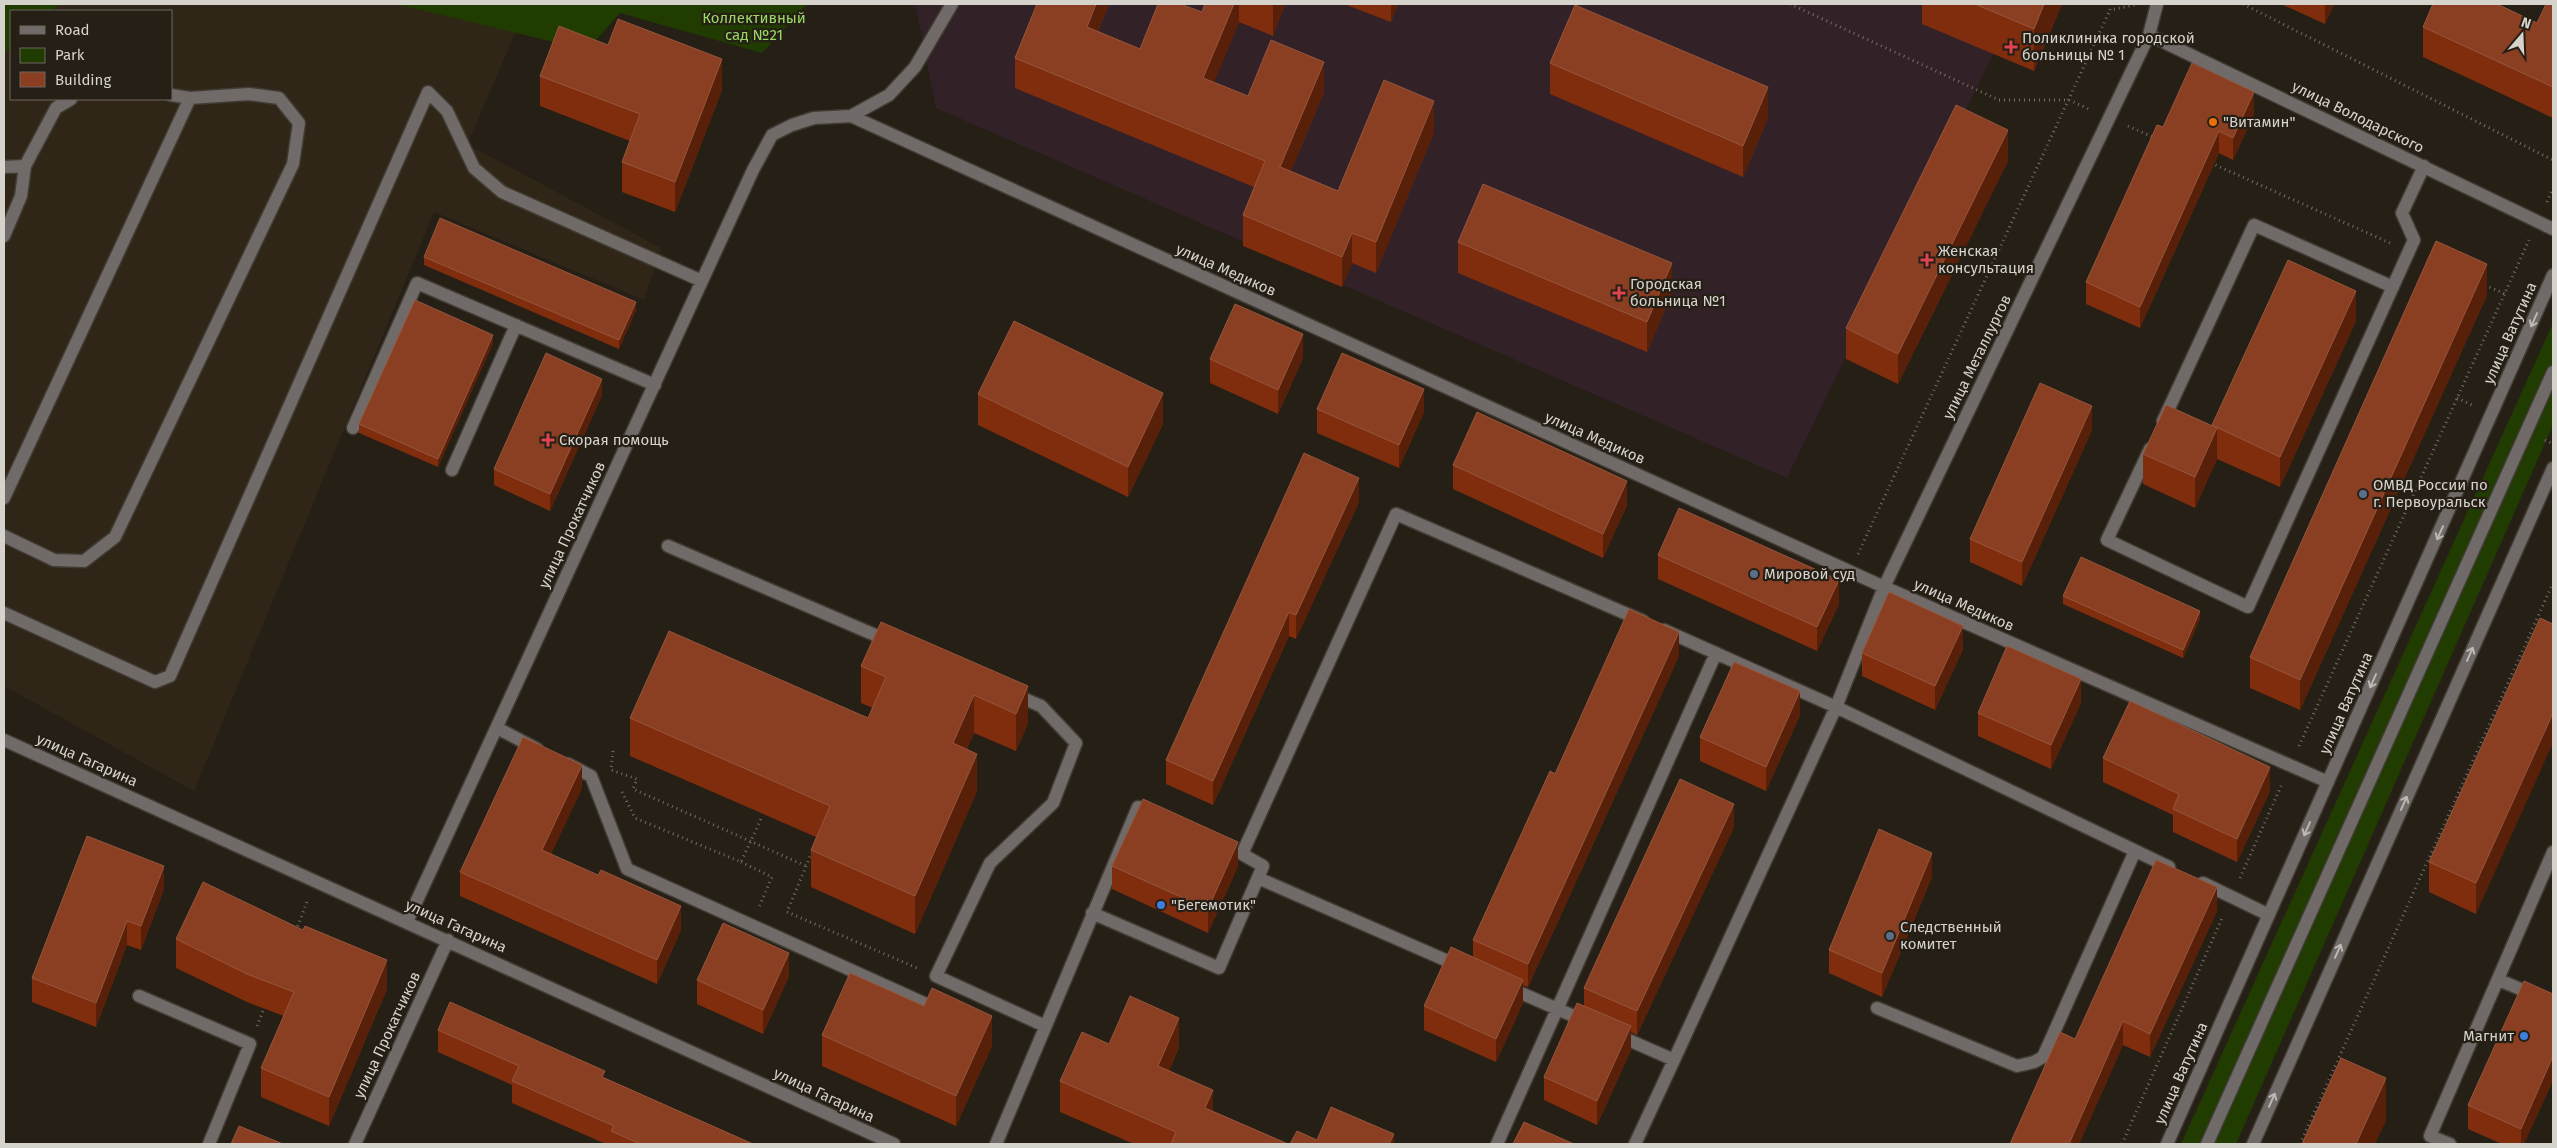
<svg xmlns="http://www.w3.org/2000/svg" width="2557" height="1148" font-family="'Fira Sans',sans-serif">
  <style>
    .built { fill: #302618 }
    .medical { fill: #332128 }
    .green { fill: #203c00 }
    .lines { fill: none; stroke-linecap: round; stroke-linejoin: round }
    .minor-casing { stroke: #413c33; stroke-width: 15 }
    .path { stroke: #736e66; stroke-width: 3; stroke-dasharray: 1 4; stroke-linecap: butt }
    .minor { stroke: #706b68; stroke-width: 12 }
    .wall { fill: #802d0e }
    .shaded-wall { fill: #582009 }
    .building { fill: #8a3f23; stroke: #96563d }
    .oneway { stroke: #bcb8b3 }
    .health-dot { fill: #e0444e; stroke: #251f16; stroke-width: 2 }
    .food-dot { fill: #e8710a; stroke: #251f16; stroke-width: 2 }
    .service-dot { fill: #5c6f8a; stroke: #251f16; stroke-width: 2 }
    .shop-dot { fill: #3f7fe0; stroke: #251f16; stroke-width: 2 }
    .labels { text-anchor: middle; dominant-baseline: central; stroke-width: 4.5; stroke-linejoin: round; paint-order: stroke }
    .park-label { font-size: 15px; fill: #9bd967; stroke: #251f16 }
    .poi-label { font-size: 15px; fill: #d6d2cc; stroke: #251f16; text-anchor: start }
    .street-label { font-size: 15px; fill: #d6d2cc; stroke: #251f16 }
  </style>
  <rect width="100%" height="100%" fill="#251f16"/>
  <path class="built" d="M 60,4 L 396,4 L 516,32 L 467,144 L 661,248 L 644,300 L 434,212 L 194,791 L 4,686 L 4,54 L 11,47 L 11,99 L 171,99 L 171,11 L 51,11 Z"/>
  <path class="medical" d="M 915,4 L 2062,4 L 2034,71 L 1994,52 L 1787,478 L 936,108 Z"/>
  <path class="green" d="M 4,4 L 60,4 L 51,11 L 11,11 L 11,47 L 4,54 Z
    M 396,4 L 807,4 L 762,53 L 620,13 L 587,50 Z
    M 2553,323 L 2553,425 L 2236,1144 L 2181,1144 Z"/>
  <g class="lines">
    <g class="minor-casing">
      <path id="minor" d="M 2149,35 L 2553,229
        M 851,116 L 1884,587 L 2328,782
        M 4,167 L 25,166
        M 4,236 L 21,196 L 25,166 L 56,108 L 71,99
        M 2163,421 L 2254,225 L 2393,287
        M 353,428 L 417,283 L 655,385
        M 2150,449 L 2107,540 L 2248,607 L 2414,240 L 2402,213 L 2424,166
        M 452,470 L 516,325
        M 4,498 L 190,98 L 171,95
        M 4,536 L 54,560 L 84,561 L 115,537 L 293,164 L 299,123 L 279,98 L 249,94 L 190,98
        M 668,546 L 889,641
        M 4,613 L 155,682 L 170,676 L 428,92 L 447,111 L 474,168 L 502,192 L 702,281
        M 1664,630 L 1836,707 L 1884,587 L 2149,35 L 2157,4
        M 1013,694 L 1041,706 L 1076,743 L 1053,803 L 990,863 L 936,976 L 1045,1026
        M 497,728 L 537,749
        M 4,740 L 894,1144
        M 568,764 L 591,776 L 627,869 L 926,1004
        M 1258,878 L 1459,966
        M 2203,883 L 2269,915
        M 1092,913 L 1219,968 L 1263,866 L 1242,854 L 1396,514 L 1643,621
        M 407,922 L 753,170 L 772,135 L 792,125 L 814,118 L 851,116 L 889,95 L 915,67 L 952,4
        M 2499,980 L 2553,1003
        M 1507,987 L 1585,1021
        M 139,996 L 250,1044 L 209,1144
        M 1877,1008 L 2017,1066 L 2034,1062 L 2043,1057 L 2135,851
        M 1615,1034 L 1674,1060 L 1836,707 L 2169,867
        M 355,1144 L 448,940
        M 996,1144 L 1138,807 L 1153,814
        M 1497,1144 L 1716,653
        M 1635,1144 L 1674,1060
        M 2167,1144 L 2553,275
        M 2207,1144 L 2553,372
        M 2253,1144 L 2553,468
        M 2450,1144 L 2430,1136 L 2553,852"/>
    </g>
    <path class="path" d="M 1790,4 L 1999,100 L 2069,100 L 2091,110
      M 2111,4 L 2110,10 L 2135,5
      M 2243,4 L 2553,160
      M 2128,126 L 2155,138
      M 2211,163 L 2390,243
      M 2547,202 L 2553,188
      M 2485,285 L 2505,294
      M 2457,398 L 2472,405
      M 2545,440 L 2553,444
      M 1858,554 L 2110,10
      M 2299,746 L 2529,240
      M 613,751 L 611,770 L 637,779 L 633,789 L 806,866
      M 622,792 L 635,818 L 741,862 L 761,819
      M 812,852 L 787,912 L 917,968
      M 741,862 L 772,877 L 759,907
      M 2240,878 L 2282,784
      M 296,931 L 308,899
      M 257,1026 L 265,1006
      M 2122,1144 L 2223,916
      M 2300,1144 L 2553,583"/>
    <use href="#minor" class="minor"/>
  </g>
  <path class="wall" d="M 1037,4 L 1109,4 L 1098,31 L 1140,49 L 1202,12 L 1205,4 L 1285,4 L 1273,36 L 1239,22 L 1214,82 L 1248,96 L 1324,92 L 1291,171 L 1338,191 L 1434,132 L 1376,273 L 1352,263 L 1342,287 L 1243,246 L 1243,215 L 1254,187 L 1015,88 L 1015,58 Z
    M 1344,4 L 1398,4 L 1391,22 Z
    M 1922,4 L 2062,4 L 2034,71 L 1922,24 Z
    M 2281,4 L 2334,4 L 2325,24 Z
    M 2553,4 L 2553,118 L 2423,57 L 2423,27 L 2537,23 Z
    M 608,45 L 722,90 L 675,212 L 622,192 L 622,162 L 630,141 L 540,106 L 540,76 Z
    M 1550,63 L 1768,118 L 1743,177 L 1550,94 Z
    M 2254,114 L 2233,160 L 2219,153 L 2140,328 L 2086,304 L 2086,282 L 2163,127 Z
    M 2008,161 L 1898,384 L 1846,359 L 1846,328 Z
    M 1458,242 L 1672,293 L 1647,352 L 1458,273 Z
    M 424,257 L 636,310 L 619,349 L 424,265 Z
    M 2487,295 L 2300,710 L 2250,688 L 2250,657 Z
    M 2356,321 L 2280,487 L 2217,459 L 2195,508 L 2143,484 L 2143,454 L 2212,426 Z
    M 493,343 L 438,467 L 359,433 L 359,424 Z
    M 1303,358 L 1278,414 L 1210,383 L 1210,359 Z
    M 978,394 L 1163,424 L 1128,497 L 978,425 Z
    M 602,395 L 550,511 L 494,485 L 494,469 Z
    M 1317,409 L 1424,412 L 1399,468 L 1317,433 Z
    M 2092,430 L 2022,586 L 1970,562 L 1970,539 Z
    M 1453,465 L 1627,505 L 1603,558 L 1453,489 Z
    M 1359,502 L 1296,639 L 1289,636 L 1213,805 L 1166,784 L 1166,760 Z
    M 1658,555 L 1839,604 L 1817,651 L 1658,579 Z
    M 2063,596 L 2200,619 L 2183,658 L 2063,604 Z
    M 2553,624 L 2476,914 L 2429,892 L 2429,862 Z
    M 1963,649 L 1935,710 L 1862,676 L 1862,653 Z
    M 1679,656 L 1528,987 L 1523,985 L 1523,1003 L 1496,1062 L 1424,1030 L 1424,1006 L 1473,958 L 1473,940 L 1555,774 Z
    M 861,666 L 1028,686 L 1028,723 L 1016,751 L 974,733 L 967,749 L 977,791 L 915,934 L 811,887 L 811,850 L 816,837 L 630,756 L 630,718 L 868,718 L 873,708 L 861,703 Z
    M 2081,703 L 2051,769 L 1978,736 L 1978,713 Z
    M 1800,715 L 1766,791 L 1700,761 L 1700,737 Z
    M 2103,758 L 2270,791 L 2237,862 L 2173,832 L 2173,815 L 2103,782 Z
    M 582,788 L 551,854 L 681,930 L 657,984 L 460,896 L 460,872 Z
    M 1734,827 L 1637,1035 L 1631,1032 L 1631,1050 L 1597,1125 L 1544,1100 L 1544,1077 L 1584,1006 L 1584,988 Z
    M 1112,866 L 1238,866 L 1208,933 L 1112,889 Z
    M 1932,877 L 1882,997 L 1829,973 L 1829,950 Z
    M 164,889 L 141,950 L 127,945 L 96,1027 L 32,1002 L 32,978 Z
    M 2217,911 L 2150,1057 L 2123,1045 L 2079,1144 L 2010,1144 L 2075,1039 Z
    M 176,939 L 387,989 L 329,1126 L 261,1097 L 261,1068 L 284,1016 L 247,1002 L 176,968 Z
    M 789,976 L 763,1034 L 697,1004 L 697,980 Z
    M 2553,994 L 2553,1080 L 2524,1144 L 2502,1144 L 2468,1129 L 2468,1105 Z
    M 438,1030 L 605,1078 L 753,1144 L 606,1144 L 512,1103 L 512,1085 L 438,1052 Z
    M 822,1035 L 992,1046 L 956,1126 L 822,1066 Z
    M 1109,1044 L 1179,1048 L 1169,1071 L 1213,1111 L 1288,1144 L 1134,1144 L 1060,1112 L 1060,1081 Z"/>
  <path class="shaded-wall" d="M 1096,4 L 1109,4 L 1087,57 L 1087,27 Z
    M 1234,4 L 1239,4 L 1239,22 L 1203,109 L 1203,78 Z
    M 1273,4 L 1285,4 L 1273,36 Z
    M 1391,4 L 1398,4 L 1391,22 Z
    M 2044,4 L 2062,4 L 2034,71 L 2034,29 Z
    M 2325,4 L 2334,4 L 2325,24 Z
    M 722,59 L 722,90 L 675,212 L 675,182 Z
    M 1324,62 L 1324,92 L 1280,197 L 1280,167 Z
    M 1768,87 L 1768,118 L 1743,177 L 1743,146 Z
    M 2254,92 L 2254,114 L 2233,160 L 2233,138 Z
    M 1434,101 L 1434,132 L 1376,273 L 1376,242 Z
    M 2008,130 L 2008,161 L 1898,384 L 1898,354 Z
    M 2219,131 L 2219,153 L 2140,328 L 2140,307 Z
    M 1352,233 L 1352,263 L 1342,287 L 1342,257 Z
    M 1672,263 L 1672,293 L 1647,352 L 1647,322 Z
    M 2487,264 L 2487,295 L 2300,710 L 2300,680 Z
    M 2356,291 L 2356,321 L 2280,487 L 2280,457 Z
    M 636,302 L 636,310 L 619,349 L 619,340 Z
    M 1303,334 L 1303,358 L 1278,414 L 1278,390 Z
    M 493,335 L 493,343 L 438,467 L 438,459 Z
    M 602,379 L 602,395 L 550,511 L 550,494 Z
    M 1424,389 L 1424,412 L 1399,468 L 1399,445 Z
    M 1163,393 L 1163,424 L 1128,497 L 1128,467 Z
    M 2092,406 L 2092,430 L 2022,586 L 2022,562 Z
    M 2217,428 L 2217,459 L 2195,508 L 2195,477 Z
    M 1359,478 L 1359,502 L 1296,639 L 1296,615 Z
    M 1627,481 L 1627,505 L 1603,558 L 1603,534 Z
    M 1839,580 L 1839,604 L 1817,651 L 1817,627 Z
    M 2200,611 L 2200,619 L 2183,658 L 2183,650 Z
    M 1289,612 L 1289,636 L 1213,805 L 1213,781 Z
    M 1963,626 L 1963,649 L 1935,710 L 1935,686 Z
    M 1679,632 L 1679,656 L 1528,987 L 1528,964 Z
    M 2081,679 L 2081,703 L 2051,769 L 2051,745 Z
    M 1028,686 L 1028,723 L 1016,751 L 1016,714 Z
    M 1800,691 L 1800,715 L 1766,791 L 1766,767 Z
    M 974,695 L 974,733 L 953,780 L 953,743 Z
    M 2553,713 L 2553,743 L 2476,914 L 2476,883 Z
    M 977,754 L 977,791 L 915,934 L 915,896 Z
    M 582,765 L 582,788 L 542,874 L 542,850 Z
    M 2270,767 L 2270,791 L 2237,862 L 2237,839 Z
    M 1734,804 L 1734,827 L 1637,1035 L 1637,1011 Z
    M 1238,842 L 1238,866 L 1208,933 L 1208,909 Z
    M 1932,853 L 1932,877 L 1882,997 L 1882,973 Z
    M 164,866 L 164,889 L 141,950 L 141,926 Z
    M 2217,887 L 2217,911 L 2150,1057 L 2150,1034 Z
    M 681,906 L 681,930 L 657,984 L 657,960 Z
    M 127,921 L 127,945 L 96,1027 L 96,1003 Z
    M 789,953 L 789,976 L 763,1034 L 763,1010 Z
    M 387,960 L 387,989 L 329,1126 L 329,1097 Z
    M 1523,980 L 1523,1003 L 1496,1062 L 1496,1039 Z
    M 992,1016 L 992,1046 L 956,1126 L 956,1096 Z
    M 1179,1018 L 1179,1048 L 1158,1096 L 1158,1066 Z
    M 2123,1021 L 2123,1045 L 2079,1144 L 2069,1144 Z
    M 1631,1026 L 1631,1050 L 1597,1125 L 1597,1101 Z
    M 2553,1056 L 2553,1080 L 2524,1144 L 2521,1144 L 2521,1129 Z
    M 2386,1078 L 2386,1121 L 2375,1144 L 2356,1144 Z
    M 1213,1090 L 1213,1120 L 1205,1108 Z
    M 1394,1134 L 1394,1144 L 1389,1144 Z"/>
  <path class="building" d="M 1037,4 L 1096,4 L 1087,27 L 1140,49 L 1158,4 L 1180,4 L 1202,12 L 1205,4 L 1234,4 L 1203,78 L 1248,96 L 1271,40 L 1324,62 L 1280,167 L 1278,166 L 1338,191 L 1384,80 L 1434,101 L 1376,242 L 1352,233 L 1342,257 L 1243,215 L 1265,161 L 1015,58 Z
    M 1975,4 L 2044,4 L 2034,29 Z
    M 2433,4 L 2497,4 L 2537,23 L 2546,4 L 2553,4 L 2553,87 L 2423,27 Z
    M 1575,5 L 1768,87 L 1743,146 L 1550,63 Z
    M 618,19 L 722,59 L 675,182 L 622,162 L 640,114 L 540,76 L 559,26 L 608,45 Z
    M 2192,63 L 2254,92 L 2233,138 L 2219,131 L 2140,307 L 2086,282 L 2157,125 L 2163,127 Z
    M 1956,105 L 2008,130 L 1898,354 L 1846,328 Z
    M 1483,184 L 1672,263 L 1647,322 L 1458,242 Z
    M 440,218 L 636,302 L 619,340 L 424,257 Z
    M 2436,241 L 2487,264 L 2300,680 L 2250,657 Z
    M 2288,260 L 2356,291 L 2280,457 L 2212,425 Z
    M 415,300 L 493,335 L 438,459 L 359,424 Z
    M 1235,304 L 1303,334 L 1278,390 L 1210,359 Z
    M 1014,321 L 1163,393 L 1128,467 L 978,394 Z
    M 546,353 L 602,379 L 550,494 L 494,469 Z
    M 1342,353 L 1424,389 L 1399,445 L 1317,409 Z
    M 2040,383 L 2092,406 L 2022,562 L 1970,539 Z
    M 2166,405 L 2217,428 L 2195,477 L 2143,454 Z
    M 1477,412 L 1627,481 L 1603,534 L 1453,465 Z
    M 1304,453 L 1359,478 L 1296,615 L 1289,612 L 1213,781 L 1166,760 Z
    M 1679,508 L 1839,580 L 1817,627 L 1658,555 Z
    M 2081,557 L 2200,611 L 2183,650 L 2063,596 Z
    M 1889,592 L 1963,626 L 1935,686 L 1862,653 Z
    M 1629,609 L 1679,632 L 1528,964 L 1473,940 L 1550,771 L 1555,774 Z
    M 2540,618 L 2553,624 L 2553,713 L 2476,883 L 2429,862 Z
    M 881,622 L 1028,686 L 1016,714 L 974,695 L 953,743 L 977,754 L 915,896 L 811,850 L 830,806 L 630,718 L 669,631 L 868,718 L 886,677 L 861,666 Z
    M 2007,646 L 2081,679 L 2051,745 L 1978,713 Z
    M 1734,662 L 1800,691 L 1766,767 L 1700,737 Z
    M 2130,701 L 2270,767 L 2237,839 L 2173,809 L 2179,794 L 2103,758 Z
    M 523,737 L 582,765 L 542,850 L 598,875 L 601,870 L 681,906 L 657,960 L 460,872 Z
    M 1680,779 L 1734,804 L 1637,1011 L 1584,988 Z
    M 1143,799 L 1238,842 L 1208,909 L 1112,866 Z
    M 1879,829 L 1932,853 L 1882,973 L 1829,950 Z
    M 87,836 L 164,866 L 141,926 L 127,921 L 96,1003 L 32,978 Z
    M 2156,860 L 2217,887 L 2150,1034 L 2123,1021 L 2069,1144 L 2010,1144 L 2060,1032 L 2075,1039 Z
    M 203,882 L 303,930 L 305,926 L 387,960 L 329,1097 L 261,1068 L 294,992 L 247,974 L 176,939 Z
    M 723,923 L 789,953 L 763,1010 L 697,980 Z
    M 1451,947 L 1523,980 L 1496,1039 L 1424,1006 Z
    M 850,973 L 924,1006 L 932,988 L 992,1016 L 956,1096 L 822,1035 Z
    M 2524,981 L 2553,994 L 2553,1056 L 2521,1129 L 2468,1105 Z
    M 1130,996 L 1179,1018 L 1158,1066 L 1213,1090 L 1205,1108 L 1288,1144 L 1171,1144 L 1176,1132 L 1060,1081 L 1082,1032 L 1109,1044 Z
    M 450,1002 L 605,1071 L 602,1077 L 753,1144 L 640,1144 L 611,1131 L 614,1126 L 512,1081 L 519,1066 L 438,1030 Z
    M 1577,1003 L 1631,1026 L 1597,1101 L 1544,1077 Z
    M 2341,1058 L 2386,1078 L 2356,1144 L 2302,1144 Z
    M 1331,1107 L 1394,1134 L 1389,1144 L 1290,1144 L 1297,1131 L 1317,1140 Z
    M 1524,1122 L 1574,1144 L 1513,1144 Z
    M 239,1126 L 283,1144 L 231,1144 Z"/>
  <defs><path id="oneway-shaft" d="M-6 0H5M1.5-3L5.5 0L1.5 3" fill="none" stroke-width="1.6" stroke-linecap="round" stroke-linejoin="round" transform="scale(1.25)"/></defs>
  <g class="oneway">
    <use href="#oneway-shaft" transform="translate(2534 320) rotate(114)"/>
    <use href="#oneway-shaft" transform="translate(2440 533) rotate(114)"/>
    <use href="#oneway-shaft" transform="translate(2470 654) rotate(-66)"/>
    <use href="#oneway-shaft" transform="translate(2373 681) rotate(114)"/>
    <use href="#oneway-shaft" transform="translate(2404 803) rotate(-66)"/>
    <use href="#oneway-shaft" transform="translate(2307 829) rotate(114)"/>
    <use href="#oneway-shaft" transform="translate(2338 951) rotate(-66)"/>
    <use href="#oneway-shaft" transform="translate(2272 1100) rotate(-66)"/>
  </g>
  <g class="health-dot">
    <path d="M2008.5 39.5h5v5h5v5h-5v5h-5v-5h-5v-5h5z"/>
    <path d="M1924.5 252.5h5v5h5v5h-5v5h-5v-5h-5v-5h5z"/>
    <path d="M1616.5 285.5h5v5h5v5h-5v5h-5v-5h-5v-5h5z"/>
    <path d="M545.5 432.5h5v5h5v5h-5v5h-5v-5h-5v-5h5z"/>
  </g>
  <circle class="food-dot" cx="2213" cy="122" r="5"/>
  <g class="service-dot">
    <circle cx="2363" cy="494" r="5"/>
    <circle cx="1754" cy="574" r="5"/>
    <circle cx="1890" cy="936" r="5"/>
  </g>
  <g class="shop-dot">
    <circle cx="1161" cy="905" r="5"/>
    <circle cx="2524" cy="1036" r="5"/>
  </g>
  <g class="labels">
    <g class="park-label">
      <text x="754" y="18">Коллективный<tspan x="754" dy="17">сад №21</tspan></text>
    </g>
    <g class="poi-label">
      <text x="2022" y="38">Поликлиника городской<tspan x="2022" dy="17">больницы № 1</tspan></text>
      <text x="2223" y="122">"Витамин"</text>
      <text x="1938" y="251">Женская<tspan x="1938" dy="17">консультация</tspan></text>
      <text x="1630" y="284">Городская<tspan x="1630" dy="17">больница №1</tspan></text>
      <text x="559" y="440">Скорая помощь</text>
      <text x="2373" y="485">ОМВД России по<tspan x="2373" dy="17">г. Первоуральск</tspan></text>
      <text x="1764" y="574">Мировой суд</text>
      <text x="1171" y="905">"Бегемотик"</text>
      <text x="1900" y="927">Следственный<tspan x="1900" dy="17">комитет</tspan></text>
      <text x="2514" y="1036" text-anchor="end">Магнит</text>
    </g>
    <g class="street-label">
      <text transform="translate(2358 117) rotate(26)">улица Володарского</text>
      <text transform="translate(1226 270) rotate(24)">улица Медиков</text>
      <text transform="translate(2510 333) rotate(-66)">улица Ватутина</text>
      <text transform="translate(1977 357) rotate(-64)">улица Металлургов</text>
      <text transform="translate(1595 438) rotate(24)">улица Медиков</text>
      <text transform="translate(572 525) rotate(-65)">улица Прокатчиков</text>
      <text transform="translate(1964 605) rotate(24)">улица Медиков</text>
      <text transform="translate(2346 703) rotate(-66)">улица Ватутина</text>
      <text transform="translate(87 760) rotate(24)">улица Гагарина</text>
      <text transform="translate(456 926) rotate(24)">улица Гагарина</text>
      <text transform="translate(387 1035) rotate(-65)">улица Прокатчиков</text>
      <text transform="translate(2181 1073) rotate(-66)">улица Ватутина</text>
      <text transform="translate(824 1095) rotate(25)">улица Гагарина</text>
    </g>
  </g>
  <rect width="2557" height="1148" fill="none" stroke="#d6d2cc" stroke-width="10"/>
  <rect x="10" y="10" width="162" height="90" fill="#251f16" stroke="#6c675f"/>
  <rect x="20" y="26" width="25" height="8" fill="#706b68" stroke="#6c675f"/>
  <text x="55" y="35" font-size="15" fill="#d6d2cc">Road</text>
  <rect x="20" y="48" width="25" height="15" fill="#203c00" stroke="#6c675f"/>
  <text x="55" y="60" font-size="15" fill="#d6d2cc">Park</text>
  <rect x="20" y="72" width="25" height="15" fill="#8a3f23" stroke="#6c675f"/>
  <text x="55" y="85" font-size="15" fill="#d6d2cc">Building</text>
  <g transform="translate(2522 35) rotate(19)" stroke="#251f16" stroke-width="4" paint-order="stroke">
  <path d="M0-4L9 19L0 12L-9 19Z" fill="#d6d2cc"/>
  <text y="-8" font-size="14" font-weight="bold" text-anchor="middle" fill="#d6d2cc">N</text>
  </g>
</svg>
